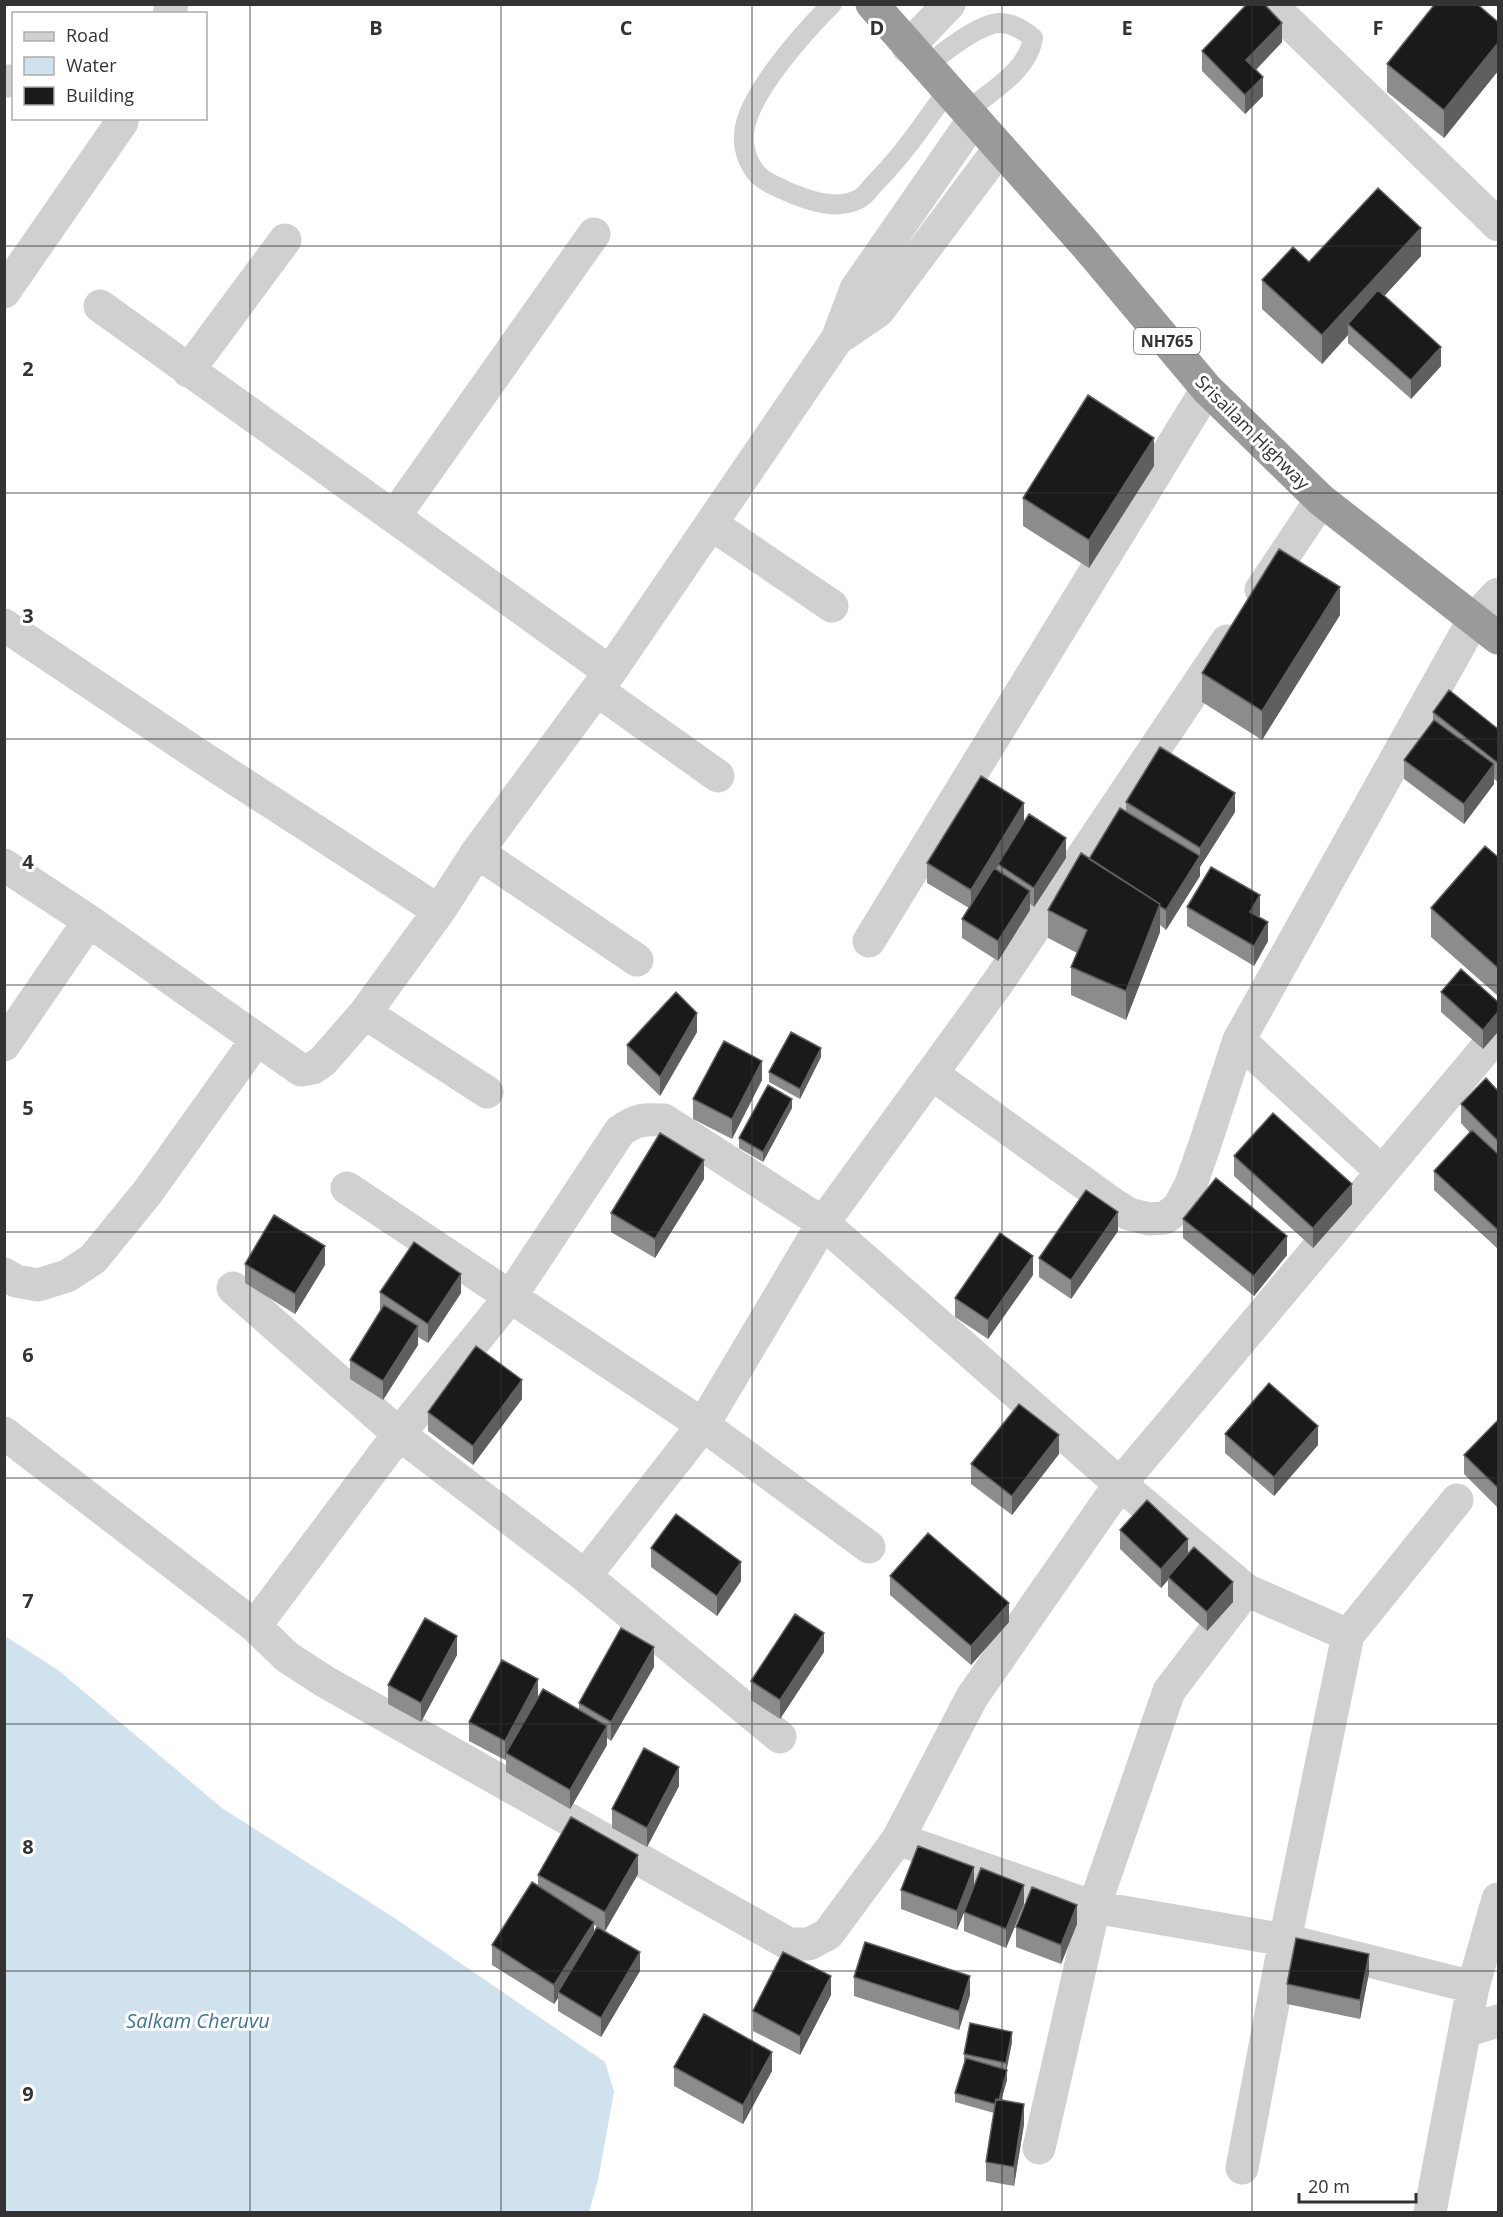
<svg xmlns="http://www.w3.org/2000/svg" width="1503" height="2217" font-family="'Open Sans',sans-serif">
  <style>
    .water { fill: #cfe2ee }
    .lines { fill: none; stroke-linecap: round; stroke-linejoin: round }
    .lane { stroke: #d0d0d0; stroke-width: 20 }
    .street { stroke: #d0d0d0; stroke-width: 33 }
    .highway { stroke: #9a9a9a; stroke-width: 33 }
    .wall { fill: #8c8c8c }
    .shaded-wall { fill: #5f5f5f }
    .building { fill: #1a1a1a; stroke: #5f5f5f; stroke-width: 1.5 }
    .grid { fill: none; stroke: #333; stroke-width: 1.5; stroke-opacity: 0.55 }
    .labels { text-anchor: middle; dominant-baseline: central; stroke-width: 6; stroke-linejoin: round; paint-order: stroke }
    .shield { fill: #fff; stroke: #707070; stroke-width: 1.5 }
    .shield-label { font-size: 16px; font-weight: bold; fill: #333 }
    .street-label { font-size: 18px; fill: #333; stroke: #fff }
    .water-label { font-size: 20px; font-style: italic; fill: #3f7597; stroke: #fff }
    .grid-label { font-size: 20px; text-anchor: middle; font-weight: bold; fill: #333; stroke: #fff; stroke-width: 6; stroke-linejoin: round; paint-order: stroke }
  </style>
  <rect width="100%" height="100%" fill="#fff"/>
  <path class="water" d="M 5,1636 L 58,1670 L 222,1808 L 393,1917 L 605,2062 L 614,2092 L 598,2180 L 589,2212 L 5,2212 Z"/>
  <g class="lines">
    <path class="lane" d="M 832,4 C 805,31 752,90 745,127 C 742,142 745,157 754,170 C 762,182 780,188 793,194 C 813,202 838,210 859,199 C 865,196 870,188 875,183 C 903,155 925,122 948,90
      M 927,67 C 941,53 979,24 999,23 C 1013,23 1023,30 1033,38 C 1028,71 991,91 967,111"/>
    <path class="street" d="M 1270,4 L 1498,225
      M 169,14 L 172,4
      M 908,47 L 949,4
      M 4,81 L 14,81
      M 4,292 L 122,122
      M 100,306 L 610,672
      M 837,339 L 878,311 L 1000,148
      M 188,371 L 285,240
      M 394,517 L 594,234
      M 711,524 L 832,606
      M 1261,590 L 1321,500
      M 4,625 L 194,752 L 439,911
      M 597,690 L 718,776
      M 477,852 L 637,960
      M 4,865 L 89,921
      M 869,941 L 1207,389
      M 365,1013 L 487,1092
      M 1239,1040 L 1382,1172
      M 4,1045 L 89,921 L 301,1070 L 313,1068 L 323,1061 L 365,1013 L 439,911 L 477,852 L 610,672 L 837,339 L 856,289 L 974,119
      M 932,1074 L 1113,1204 L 1129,1214 L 1149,1219 L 1165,1218 L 1179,1207 L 1191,1184 L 1205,1144 L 1239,1040 L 1474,619 L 1498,594
      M 347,1188 L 703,1425 L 869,1547
      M 4,1274 L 16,1281 L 38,1285 L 67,1276 L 93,1259 L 147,1193 L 257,1039
      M 233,1288 L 399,1434 L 585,1576 L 703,1425 L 823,1223 L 999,981 L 1227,641
      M 4,1433 L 255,1626 L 287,1657 L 324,1681 L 789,1944 L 809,1944 L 828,1934 L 898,1839 L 972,1697 L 1120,1484 L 1498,1034
      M 585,1576 L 780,1737
      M 255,1626 L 399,1434 L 511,1296 L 620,1131 C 637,1119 644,1119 664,1120 L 823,1223 L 1120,1484 L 1246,1590 L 1348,1635
      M 898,1839 L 1094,1907 L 1285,1940 L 1473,1987
      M 1465,2031 L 1498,2021
      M 1039,2148 L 1094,1907 L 1169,1691 L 1246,1590
      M 1242,2168 L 1285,1940 L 1348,1635 L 1457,1500
      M 1430,2212 L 1473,1987 L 1498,1899"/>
    <path class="highway" d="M 872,4 L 1086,245 L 1207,389 L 1321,500 L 1498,638"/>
  </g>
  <path class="wall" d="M 1498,22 L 1498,71 L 1444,138 L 1387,92 L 1387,64 Z
    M 1282,42 L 1256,70 L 1263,96 L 1245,114 L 1202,71 L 1202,51 Z
    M 1421,256 L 1384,296 L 1441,366 L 1411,399 L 1348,343 L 1348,335 L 1322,364 L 1262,309 L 1262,280 L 1309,262 Z
    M 1154,466 L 1089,568 L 1023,526 L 1023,498 Z
    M 1340,615 L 1262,740 L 1202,702 L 1202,673 Z
    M 1433,712 L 1498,729 L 1498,782 L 1494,779 L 1494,784 L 1464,824 L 1404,779 L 1404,760 L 1433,721 Z
    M 1126,802 L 1235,812 L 1200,867 L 1200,876 L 1166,930 L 1160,925 L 1160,932 L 1126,1020 L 1071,995 L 1071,967 L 1077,953 L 1048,938 L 1048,910 L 1126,811 Z
    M 1024,822 L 1066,858 L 1034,907 L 1030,904 L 1030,910 L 998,961 L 962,938 L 962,919 L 969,908 L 927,883 L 927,863 Z
    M 1498,857 L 1498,996 L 1431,937 L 1431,908 Z
    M 1187,907 L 1260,915 L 1259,917 L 1268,941 L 1254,966 L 1187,926 Z
    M 1441,992 L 1498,1002 L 1483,1049 L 1441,1012 Z
    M 697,1032 L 660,1096 L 627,1064 L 627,1045 Z
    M 821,1057 L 800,1099 L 769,1082 L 769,1072 Z
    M 762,1080 L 732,1139 L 693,1119 L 693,1099 Z
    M 1498,1091 L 1498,1249 L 1434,1190 L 1434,1171 L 1470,1133 L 1461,1123 L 1461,1104 Z
    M 792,1108 L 763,1162 L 739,1148 L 739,1138 Z
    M 1234,1156 L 1352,1204 L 1313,1248 L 1234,1176 Z
    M 704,1179 L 655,1258 L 611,1232 L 611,1213 Z
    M 1183,1219 L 1287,1255 L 1254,1296 L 1183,1238 Z
    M 1118,1231 L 1071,1299 L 1039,1277 L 1039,1258 Z
    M 245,1264 L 325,1265 L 295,1314 L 245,1283 Z
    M 1033,1275 L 988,1339 L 955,1317 L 955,1298 Z
    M 380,1292 L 461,1293 L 428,1343 L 418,1337 L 418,1345 L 383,1400 L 350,1379 L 350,1360 L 380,1311 Z
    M 522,1399 L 473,1465 L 428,1431 L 428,1412 Z
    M 1498,1420 L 1498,1508 L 1464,1474 L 1464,1455 Z
    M 1225,1434 L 1318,1445 L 1274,1496 L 1225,1453 Z
    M 1059,1454 L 1012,1515 L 971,1484 L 971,1464 Z
    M 1120,1530 L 1188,1554 L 1233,1602 L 1207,1631 L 1168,1596 L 1168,1580 L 1161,1588 L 1120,1549 Z
    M 651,1548 L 741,1581 L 717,1616 L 651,1567 Z
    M 890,1576 L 1009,1622 L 971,1665 L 890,1595 Z
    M 824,1652 L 780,1719 L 751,1700 L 751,1681 Z
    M 457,1655 L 421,1722 L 388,1704 L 388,1685 Z
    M 654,1667 L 611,1741 L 607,1738 L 607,1745 L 570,1809 L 506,1772 L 506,1758 L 505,1760 L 469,1741 L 469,1722 L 538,1698 L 579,1709 L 579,1703 Z
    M 679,1786 L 647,1847 L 612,1828 L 612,1809 Z
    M 638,1874 L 605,1931 L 594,1925 L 594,1932 L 640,1971 L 601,2037 L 558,2011 L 558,1998 L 554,2004 L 492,1965 L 492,1945 L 538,1886 L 538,1875 Z
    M 974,1886 L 1024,1904 L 1006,1948 L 964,1931 L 964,1913 L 957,1930 L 901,1909 L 901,1890 Z
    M 1077,1924 L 1061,1964 L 1016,1947 L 1016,1927 Z
    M 1369,1973 L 1360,2019 L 1287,2004 L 1287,1984 Z
    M 854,1977 L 970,1995 L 959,2030 L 854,1996 Z
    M 831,1995 L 800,2055 L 753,2031 L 753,2011 Z
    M 1012,2042 L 1006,2070 L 1007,2080 L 1001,2100 L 1024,2124 L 1014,2186 L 986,2181 L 986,2162 L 994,2113 L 955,2102 L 955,2093 L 964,2064 L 964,2054 Z
    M 674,2067 L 772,2071 L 743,2124 L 674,2086 Z"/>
  <path class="shaded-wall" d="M 1282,23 L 1282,42 L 1246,80 L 1246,60 Z
    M 1498,43 L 1498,71 L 1444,138 L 1444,110 Z
    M 1263,77 L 1263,96 L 1245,114 L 1245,95 Z
    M 1421,228 L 1421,256 L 1354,329 L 1348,324 L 1348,335 L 1322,364 L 1322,335 Z
    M 1441,347 L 1441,366 L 1411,399 L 1411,380 Z
    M 1154,438 L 1154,466 L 1089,568 L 1089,540 Z
    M 1340,587 L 1340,615 L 1262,740 L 1262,711 Z
    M 1494,764 L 1494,784 L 1464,824 L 1464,804 Z
    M 1235,793 L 1235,812 L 1200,867 L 1200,848 Z
    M 1024,803 L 1024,822 L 998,864 L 998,866 L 971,910 L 971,890 Z
    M 1066,838 L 1066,858 L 1034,907 L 1034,888 Z
    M 1200,856 L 1200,876 L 1166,930 L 1166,910 Z
    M 1030,891 L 1030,910 L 998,961 L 998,941 Z
    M 1260,895 L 1260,915 L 1250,931 L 1250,912 Z
    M 1160,904 L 1160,932 L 1126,1020 L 1126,991 Z
    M 1268,922 L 1268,941 L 1254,966 L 1254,946 Z
    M 1498,1012 L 1498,1032 L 1483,1049 L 1483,1030 Z
    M 697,1013 L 697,1032 L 660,1096 L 660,1077 Z
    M 821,1048 L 821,1057 L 800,1099 L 800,1089 Z
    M 762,1061 L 762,1080 L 732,1139 L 732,1119 Z
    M 792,1099 L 792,1108 L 763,1162 L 763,1152 Z
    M 704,1160 L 704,1179 L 655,1258 L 655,1239 Z
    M 1352,1184 L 1352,1204 L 1313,1248 L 1313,1228 Z
    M 1118,1212 L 1118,1231 L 1071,1299 L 1071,1280 Z
    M 1287,1236 L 1287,1255 L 1254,1296 L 1254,1276 Z
    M 325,1246 L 325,1265 L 295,1314 L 295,1294 Z
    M 1033,1256 L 1033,1275 L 988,1339 L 988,1320 Z
    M 461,1274 L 461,1293 L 428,1343 L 428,1324 Z
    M 418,1326 L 418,1345 L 383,1400 L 383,1381 Z
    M 522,1380 L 522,1399 L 473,1465 L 473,1446 Z
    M 1318,1426 L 1318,1445 L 1274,1496 L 1274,1477 Z
    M 1059,1435 L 1059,1454 L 1012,1515 L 1012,1496 Z
    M 1188,1539 L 1188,1558 L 1168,1577 L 1168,1580 L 1161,1588 L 1161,1569 Z
    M 741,1562 L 741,1581 L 717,1616 L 717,1596 Z
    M 1233,1582 L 1233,1602 L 1207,1631 L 1207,1612 Z
    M 1009,1603 L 1009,1622 L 971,1665 L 971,1646 Z
    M 824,1633 L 824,1652 L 780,1719 L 780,1700 Z
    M 457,1636 L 457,1655 L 421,1722 L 421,1703 Z
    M 654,1647 L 654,1667 L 611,1741 L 611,1722 Z
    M 538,1679 L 538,1698 L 506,1753 L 506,1758 L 505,1760 L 505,1741 Z
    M 607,1726 L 607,1745 L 570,1809 L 570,1790 Z
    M 679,1767 L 679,1786 L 647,1847 L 647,1828 Z
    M 638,1855 L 638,1874 L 605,1931 L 605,1912 Z
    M 974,1867 L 974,1886 L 957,1930 L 957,1911 Z
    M 1024,1885 L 1024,1904 L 1006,1948 L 1006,1929 Z
    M 1077,1905 L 1077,1924 L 1061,1964 L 1061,1945 Z
    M 594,1922 L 594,1941 L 558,1992 L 558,1998 L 554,2004 L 554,1985 Z
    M 640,1952 L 640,1971 L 601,2037 L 601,2018 Z
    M 1369,1954 L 1369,1973 L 1360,2019 L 1360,2000 Z
    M 831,1976 L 831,1995 L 800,2055 L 800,2036 Z
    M 970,1976 L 970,1995 L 959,2030 L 959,2011 Z
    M 1012,2032 L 1012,2042 L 1006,2073 L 1006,2063 Z
    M 772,2052 L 772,2071 L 743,2124 L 743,2105 Z
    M 1007,2070 L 1007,2080 L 997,2114 L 997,2105 Z
    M 1024,2104 L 1024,2124 L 1014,2186 L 1014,2167 Z"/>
  <path class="building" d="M 1247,4 L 1264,4 L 1282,23 L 1246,60 L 1263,77 L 1245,95 L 1202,51 Z
    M 1435,4 L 1477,4 L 1498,22 L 1498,43 L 1444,110 L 1387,64 Z
    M 1378,188 L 1421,228 L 1322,335 L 1262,280 L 1293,247 L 1309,262 Z
    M 1378,290 L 1441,347 L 1411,380 L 1348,324 Z
    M 1088,395 L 1154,438 L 1089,540 L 1023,498 Z
    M 1279,549 L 1340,587 L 1262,711 L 1202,673 Z
    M 1449,690 L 1498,729 L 1498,763 L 1433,712 Z
    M 1434,720 L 1494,764 L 1464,804 L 1404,760 Z
    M 1160,747 L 1235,793 L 1200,848 L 1126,802 Z
    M 981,776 L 1024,803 L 971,890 L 927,863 Z
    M 1120,808 L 1200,856 L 1166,910 L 1159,906 L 1160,904 L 1089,859 Z
    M 1029,814 L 1066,838 L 1034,888 L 998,864 Z
    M 1485,846 L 1498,857 L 1498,968 L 1431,908 Z
    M 1081,853 L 1160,904 L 1126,991 L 1071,967 L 1087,930 L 1048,910 Z
    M 1211,867 L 1260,895 L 1250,912 L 1268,922 L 1254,946 L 1187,907 Z
    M 994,868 L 1030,891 L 998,941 L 962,919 Z
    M 1461,969 L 1498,1002 L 1498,1012 L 1483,1030 L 1441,992 Z
    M 676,992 L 697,1013 L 660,1077 L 627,1045 Z
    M 791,1032 L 821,1048 L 800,1089 L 769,1072 Z
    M 724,1041 L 762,1061 L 732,1119 L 693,1099 Z
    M 1486,1078 L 1498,1091 L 1498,1141 L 1461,1104 Z
    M 768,1085 L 792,1099 L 763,1152 L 739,1138 Z
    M 1273,1113 L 1352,1184 L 1313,1228 L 1234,1156 Z
    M 1472,1130 L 1498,1154 L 1498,1230 L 1434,1171 Z
    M 660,1133 L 704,1160 L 655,1239 L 611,1213 Z
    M 1216,1178 L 1287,1236 L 1254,1276 L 1183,1219 Z
    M 1086,1190 L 1118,1212 L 1071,1280 L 1039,1258 Z
    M 274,1215 L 325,1246 L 295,1294 L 245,1264 Z
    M 1000,1233 L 1033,1256 L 988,1320 L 955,1298 Z
    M 414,1242 L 461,1274 L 428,1324 L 380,1292 Z
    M 384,1305 L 418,1326 L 383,1381 L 350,1360 Z
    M 476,1346 L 522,1380 L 473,1446 L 428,1412 Z
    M 1269,1383 L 1318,1426 L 1274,1477 L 1225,1434 Z
    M 1019,1404 L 1059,1435 L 1012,1496 L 971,1464 Z
    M 1498,1420 L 1498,1488 L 1464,1455 Z
    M 1147,1500 L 1188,1539 L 1161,1569 L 1120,1530 Z
    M 676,1514 L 741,1562 L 717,1596 L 651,1548 Z
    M 928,1533 L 1009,1603 L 971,1646 L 890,1576 Z
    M 1194,1547 L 1233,1582 L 1207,1612 L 1168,1577 Z
    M 795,1614 L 824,1633 L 780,1700 L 751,1681 Z
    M 425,1618 L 457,1636 L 421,1703 L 388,1685 Z
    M 621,1628 L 654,1647 L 611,1722 L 579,1703 Z
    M 502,1660 L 538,1679 L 505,1741 L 469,1722 Z
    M 543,1689 L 607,1726 L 570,1790 L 506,1753 Z
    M 644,1748 L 679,1767 L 647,1828 L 612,1809 Z
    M 571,1817 L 638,1855 L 605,1912 L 538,1875 Z
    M 918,1846 L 974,1867 L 957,1911 L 901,1890 Z
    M 981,1868 L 1024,1885 L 1006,1929 L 964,1912 Z
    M 532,1882 L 594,1922 L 554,1985 L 492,1945 Z
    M 1032,1887 L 1077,1905 L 1061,1945 L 1016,1927 Z
    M 597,1927 L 640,1952 L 601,2018 L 558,1992 Z
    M 1296,1938 L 1369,1954 L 1360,2000 L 1287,1984 Z
    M 865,1942 L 970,1976 L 959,2011 L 854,1977 Z
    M 783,1952 L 831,1976 L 800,2036 L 753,2011 Z
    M 704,2014 L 772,2052 L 743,2105 L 674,2067 Z
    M 970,2023 L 1012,2032 L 1006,2063 L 964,2054 Z
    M 966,2058 L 1007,2070 L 999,2100 L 996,2099 L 995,2104 L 955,2093 Z
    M 996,2099 L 1024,2104 L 1014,2167 L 986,2162 Z"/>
  <path class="grid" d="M 250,4 L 250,2212M 501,4 L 501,2212M 752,4 L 752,2212M 1002,4 L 1002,2212M 1252,4 L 1252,2212M 4,246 L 1498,246M 4,493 L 1498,493M 4,739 L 1498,739M 4,985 L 1498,985M 4,1232 L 1498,1232M 4,1478 L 1498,1478M 4,1724 L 1498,1724M 4,1971 L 1498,1971"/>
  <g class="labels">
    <rect class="shield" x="1134" y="328" width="66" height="26" rx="4.5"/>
    <g class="shield-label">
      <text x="1167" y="341">NH765</text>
    </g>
    <g class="street-label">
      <text transform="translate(1253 432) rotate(45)">Srisailam Highway</text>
    </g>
    <g class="water-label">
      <text x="198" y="2020">Salkam Cheruvu</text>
    </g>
  </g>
  <g class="grid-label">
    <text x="376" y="35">B</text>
    <text x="626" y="35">C</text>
    <text x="877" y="35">D</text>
    <text x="1127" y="35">E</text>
    <text x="1378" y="35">F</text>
    <text x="28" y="376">2</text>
    <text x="28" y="623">3</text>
    <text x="28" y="869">4</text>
    <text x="28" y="1115">5</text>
    <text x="28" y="1362">6</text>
    <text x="28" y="1608">7</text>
    <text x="28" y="1854">8</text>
    <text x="28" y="2101">9</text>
  </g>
  <rect width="1503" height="2217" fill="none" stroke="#333333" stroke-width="12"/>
  <rect x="12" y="12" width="195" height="108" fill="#ffffff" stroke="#adadad" stroke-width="1.5"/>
  <rect x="24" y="32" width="30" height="9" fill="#d0d0d0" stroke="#adadad" stroke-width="1.5"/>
  <text x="66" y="42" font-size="18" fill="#333333">Road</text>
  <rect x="24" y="57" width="30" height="18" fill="#cfe2ee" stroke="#adadad" stroke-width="1.5"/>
  <text x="66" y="72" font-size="18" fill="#333333">Water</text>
  <rect x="24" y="87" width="30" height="18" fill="#1a1a1a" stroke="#adadad" stroke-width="1.5"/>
  <text x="66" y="102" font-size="18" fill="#333333">Building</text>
  <path d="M1299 2193v9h117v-9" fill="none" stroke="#333333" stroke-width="3"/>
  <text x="1308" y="2193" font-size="18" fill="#333333" stroke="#ffffff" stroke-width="4.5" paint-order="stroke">20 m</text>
</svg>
